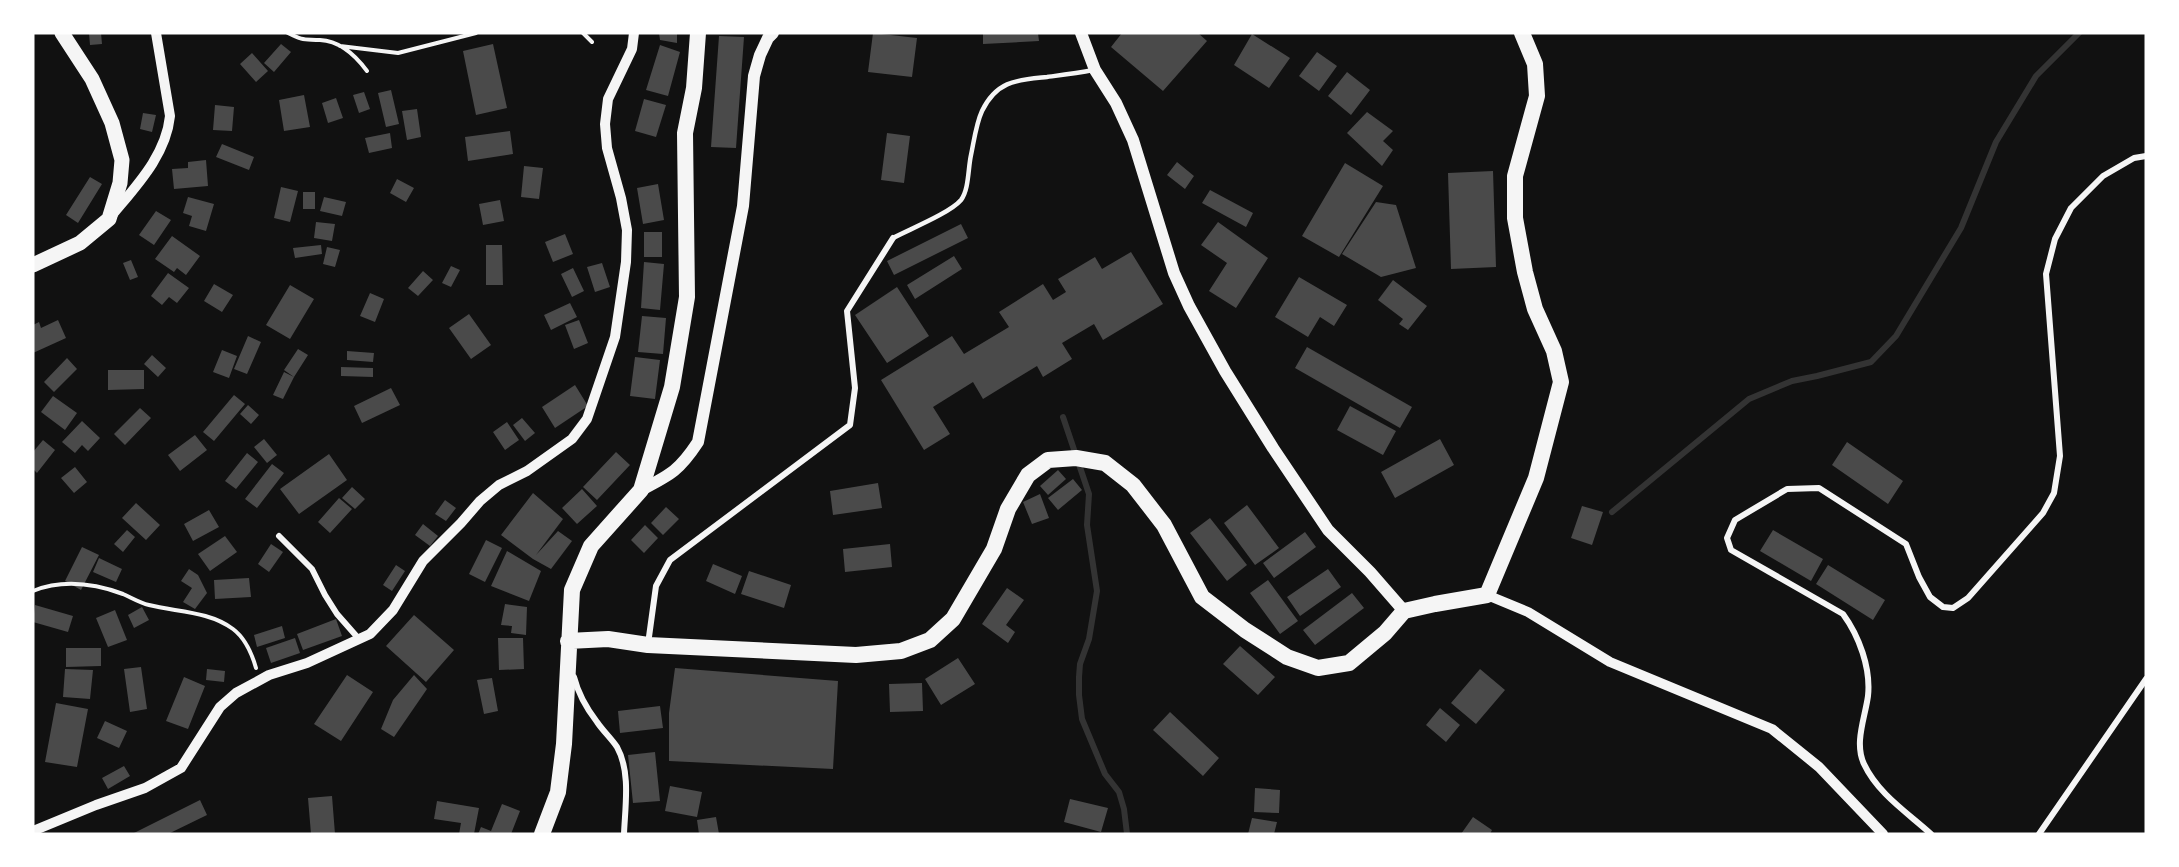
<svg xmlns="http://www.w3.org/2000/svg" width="2179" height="867" font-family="Lato,sans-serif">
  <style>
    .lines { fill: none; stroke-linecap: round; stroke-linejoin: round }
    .stream { stroke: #333; stroke-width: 6 }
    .building { fill: #4a4a4a }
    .path { stroke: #f5f5f5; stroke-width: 4 }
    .service { stroke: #f5f5f5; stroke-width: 4.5 }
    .minor { stroke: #f5f5f5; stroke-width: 6 }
    .tertiary { stroke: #f5f5f5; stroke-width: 10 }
    .secondary { stroke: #f5f5f5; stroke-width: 12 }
    .primary { stroke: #f5f5f5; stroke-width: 15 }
    .trunk { stroke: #f5f5f5; stroke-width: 16 }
  </style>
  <rect width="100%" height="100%" fill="#111"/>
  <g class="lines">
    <path class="stream" d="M 1063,417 L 1089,494 L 1087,525 L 1097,591 L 1089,639 L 1080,664 L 1079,677 L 1079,695 L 1082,719 L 1105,774 L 1119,792 L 1124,809 L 1127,834
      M 1612,512 L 1749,399 L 1792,381 L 1817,376 L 1871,362 L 1896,336 L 1961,228 L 1996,142 L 2036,76 L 2079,33"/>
  </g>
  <path class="building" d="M 89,33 L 101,33 L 102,44 L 90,45 Z
    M 659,33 L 677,33 L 677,43 L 660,40 Z
    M 873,33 L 917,38 L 912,77 L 868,72 Z
    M 983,33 L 1038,33 L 1039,41 L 983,44 Z
    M 1122,33 L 1198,33 L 1207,41 L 1163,91 L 1111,47 Z
    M 1252,34 L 1290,58 L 1269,88 L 1234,65 Z
    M 719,36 L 744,37 L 736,148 L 711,147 Z
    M 281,44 L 291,52 L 274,72 L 264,63 Z
    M 493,44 L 507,108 L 476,115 L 463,51 Z
    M 660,45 L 680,52 L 668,96 L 646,90 Z
    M 1317,52 L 1337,66 L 1319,91 L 1299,76 Z
    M 252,53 L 268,71 L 256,82 L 240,64 Z
    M 1347,72 L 1370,90 L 1351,115 L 1328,96 Z
    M 391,90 L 399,124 L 386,127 L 378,93 Z
    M 364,92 L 370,109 L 359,113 L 353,95 Z
    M 304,95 L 310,127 L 284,131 L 279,100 Z
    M 336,98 L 343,118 L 328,123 L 322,103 Z
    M 644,99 L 666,105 L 656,137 L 635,131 Z
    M 215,105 L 234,107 L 232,131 L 213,130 Z
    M 417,109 L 421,137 L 407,140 L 402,111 Z
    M 1367,112 L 1393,131 L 1383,141 L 1393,150 L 1382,166 L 1347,133 Z
    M 143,113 L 156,115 L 152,132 L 140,129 Z
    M 510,131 L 513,154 L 468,161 L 465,137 Z
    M 390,133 L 392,148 L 369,153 L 365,138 Z
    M 887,133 L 910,136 L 904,183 L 881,180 Z
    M 222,144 L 254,157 L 249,170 L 216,157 Z
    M 206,160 L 208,186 L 174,189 L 172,169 L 188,168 L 188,162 Z
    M 1177,162 L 1194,176 L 1185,189 L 1167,175 Z
    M 1345,163 L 1383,186 L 1339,257 L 1302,236 Z
    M 524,166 L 543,168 L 539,199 L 521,197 Z
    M 1493,171 L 1496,267 L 1451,269 L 1448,173 Z
    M 90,177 L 102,184 L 78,223 L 66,215 Z
    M 397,179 L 414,188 L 406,202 L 390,193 Z
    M 658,184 L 664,220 L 643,224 L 637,188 Z
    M 281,187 L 298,191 L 290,222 L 274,218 Z
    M 1210,190 L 1253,213 L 1246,227 L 1202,203 Z
    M 303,192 L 315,192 L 315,209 L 303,209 Z
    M 188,197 L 214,204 L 206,231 L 189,226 L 192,216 L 183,213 Z
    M 324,197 L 346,202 L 342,216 L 320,211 Z
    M 500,200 L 504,221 L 483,225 L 479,204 Z
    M 1376,202 L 1396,205 L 1416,268 L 1381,277 L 1342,254 Z
    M 156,211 L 171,220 L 154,245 L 139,235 Z
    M 316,222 L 335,224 L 332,241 L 314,238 Z
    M 1218,222 L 1268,258 L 1236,308 L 1209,291 L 1227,263 L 1201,245 Z
    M 961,224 L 968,238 L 894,275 L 887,261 Z
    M 644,232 L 662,232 L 662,257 L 644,257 Z
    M 565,234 L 573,254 L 553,262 L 545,242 Z
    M 172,236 L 200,256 L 186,275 L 177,268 L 174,272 L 155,259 Z
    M 321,245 L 322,254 L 295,258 L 293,248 Z
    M 486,245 L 502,245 L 503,285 L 486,285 Z
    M 327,247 L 340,250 L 335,267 L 323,264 Z
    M 1131,252 L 1163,304 L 1103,340 L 1094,324 L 1062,343 L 1072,359 L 1043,377 L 1037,366 L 983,399 L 973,382 L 933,407 L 950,434 L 924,450 L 881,380 L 952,336 L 964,354 L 1009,327 L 999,312 L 1043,284 L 1053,300 L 1066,292 L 1058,279 L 1095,257 L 1102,269 Z
    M 954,256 L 962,269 L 915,299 L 907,285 Z
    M 131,260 L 138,277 L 130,280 L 123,263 Z
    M 644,262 L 664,264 L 660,310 L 641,308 Z
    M 602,263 L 610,287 L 595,292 L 587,267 Z
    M 451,266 L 460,270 L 451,287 L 442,283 Z
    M 573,268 L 584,291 L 572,297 L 561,274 Z
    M 423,271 L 433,280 L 418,296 L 408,288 Z
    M 168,273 L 189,288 L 177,303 L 169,297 L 162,305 L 151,296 Z
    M 1299,277 L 1347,305 L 1334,326 L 1320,317 L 1308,337 L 1275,317 Z
    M 1393,280 L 1427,306 L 1408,330 L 1399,324 L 1403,319 L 1378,300 Z
    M 214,284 L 233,295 L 222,312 L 204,301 Z
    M 290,285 L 314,299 L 290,339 L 266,325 Z
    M 897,287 L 929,336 L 887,363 L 855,315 Z
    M 370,293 L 384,299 L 375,322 L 360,316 Z
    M 570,303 L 577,317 L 551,330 L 544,315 Z
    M 469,314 L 491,345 L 471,359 L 449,328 Z
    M 642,316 L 666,318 L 663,354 L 638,352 Z
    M 58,320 L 66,338 L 33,353 L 33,325 L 39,322 L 41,328 Z
    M 579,320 L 588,343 L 574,349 L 565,325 Z
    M 248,336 L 261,342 L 247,374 L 234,369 Z
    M 1307,347 L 1412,407 L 1400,428 L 1295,368 Z
    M 298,349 L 308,355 L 294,377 L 284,370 Z
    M 222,350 L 237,356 L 229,378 L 213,372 Z
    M 347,351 L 374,353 L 373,362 L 347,360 Z
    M 152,355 L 166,368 L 158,377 L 144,364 Z
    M 635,357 L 660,360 L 655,399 L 630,396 Z
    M 67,358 L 77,369 L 54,392 L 44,382 Z
    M 341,367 L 373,368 L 373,377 L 341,376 Z
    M 108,370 L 144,370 L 144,389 L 108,390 Z
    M 284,372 L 294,377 L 283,399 L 273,395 Z
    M 575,385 L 588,406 L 555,428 L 542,407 Z
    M 391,388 L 400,405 L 362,423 L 354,406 Z
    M 234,395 L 245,404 L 214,441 L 203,432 Z
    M 53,396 L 77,413 L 65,430 L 41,412 Z
    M 248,405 L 259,415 L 251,424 L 240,414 Z
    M 1350,406 L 1396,431 L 1383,455 L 1337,430 Z
    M 140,408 L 151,418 L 125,445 L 114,434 Z
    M 522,418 L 535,433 L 525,441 L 513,425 Z
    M 82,421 L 100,438 L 88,451 L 82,445 L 75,453 L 62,442 Z
    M 507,422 L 519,440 L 505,450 L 493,432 Z
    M 195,435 L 207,450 L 180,471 L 168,455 Z
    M 264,439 L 277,455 L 267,463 L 254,447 Z
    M 1440,439 L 1454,465 L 1395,498 L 1381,472 Z
    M 43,440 L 55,450 L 37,473 L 33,469 L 33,452 Z
    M 1847,442 L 1903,481 L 1888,504 L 1832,465 Z
    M 616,452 L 630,465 L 597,500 L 583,487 Z
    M 247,453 L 258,462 L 236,489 L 225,481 Z
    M 329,454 L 347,480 L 299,514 L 280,489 Z
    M 272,464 L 284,473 L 257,508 L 245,499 Z
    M 75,467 L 87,482 L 74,493 L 61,478 Z
    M 1058,470 L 1066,479 L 1048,495 L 1040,486 Z
    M 1073,479 L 1082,490 L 1058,510 L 1048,498 Z
    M 878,483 L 882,508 L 833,515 L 830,491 Z
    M 352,487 L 365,499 L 355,509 L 342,498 Z
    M 582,489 L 597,506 L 577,524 L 562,508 Z
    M 533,493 L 563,519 L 536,555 L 558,531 L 572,541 L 551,569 L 533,559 L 501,535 Z
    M 1040,494 L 1049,518 L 1032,524 L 1023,502 Z
    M 339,498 L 352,509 L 330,533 L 318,522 Z
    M 445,500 L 456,508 L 446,521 L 435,514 Z
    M 136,503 L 160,525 L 146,540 L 122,518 Z
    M 1247,505 L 1279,548 L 1255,565 L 1224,523 Z
    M 1582,506 L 1603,512 L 1592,545 L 1571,538 Z
    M 666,507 L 679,519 L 663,535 L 651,523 Z
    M 209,510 L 219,527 L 193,541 L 184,524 Z
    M 1210,518 L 1247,565 L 1227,581 L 1190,533 Z
    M 423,524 L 438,536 L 430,546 L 415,535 Z
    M 645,525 L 658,538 L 644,553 L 631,540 Z
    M 127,530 L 135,537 L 123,552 L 114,544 Z
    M 1773,530 L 1823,559 L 1811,581 L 1760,551 Z
    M 1305,532 L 1316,547 L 1274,578 L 1263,563 Z
    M 225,536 L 237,552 L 210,571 L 198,554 Z
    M 486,540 L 502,548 L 485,582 L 469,574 Z
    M 271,544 L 283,552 L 269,572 L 258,564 Z
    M 890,544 L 892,567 L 845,572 L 843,549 Z
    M 82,547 L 99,555 L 81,590 L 65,581 Z
    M 507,551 L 541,571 L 529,601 L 491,586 Z
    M 99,558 L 122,569 L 116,582 L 93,572 Z
    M 713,564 L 742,576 L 735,594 L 706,581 Z
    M 396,565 L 405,571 L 392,591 L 383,585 Z
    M 1828,565 L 1885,600 L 1873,620 L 1816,584 Z
    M 189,569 L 198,575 L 207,593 L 195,609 L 183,602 L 192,588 L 181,581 Z
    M 1328,569 L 1341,587 L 1300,616 L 1287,597 Z
    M 749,571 L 791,585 L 784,608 L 741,594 Z
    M 249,578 L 251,597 L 215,599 L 214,580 Z
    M 1268,580 L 1298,621 L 1280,634 L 1250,593 Z
    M 1007,588 L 1024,600 L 1006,625 L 1015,632 L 1008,643 L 982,624 Z
    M 1352,593 L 1364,608 L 1315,645 L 1303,630 Z
    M 505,604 L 527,607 L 526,635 L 511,633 L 512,626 L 501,625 Z
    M 35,605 L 73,616 L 68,632 L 33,622 Z
    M 142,607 L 149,620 L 134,628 L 128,615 Z
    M 115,610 L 127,640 L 108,647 L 96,618 Z
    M 414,615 L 454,650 L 426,682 L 386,646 Z
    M 336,619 L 342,636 L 303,650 L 297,634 Z
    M 282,626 L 285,638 L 257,647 L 254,635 Z
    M 295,638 L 300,653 L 271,663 L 266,648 Z
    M 498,638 L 523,638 L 524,669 L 499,670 Z
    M 1240,646 L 1275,677 L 1258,695 L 1223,664 Z
    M 66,648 L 101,648 L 101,666 L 66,667 Z
    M 958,658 L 975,684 L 941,705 L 925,679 Z
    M 141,667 L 147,709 L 130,712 L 124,669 Z
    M 675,668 L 838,681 L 833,769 L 669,761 L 669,713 Z
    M 65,669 L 93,670 L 90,699 L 63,697 Z
    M 207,669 L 225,671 L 224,682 L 206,680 Z
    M 1480,669 L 1505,690 L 1476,724 L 1451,703 Z
    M 347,675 L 373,692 L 341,741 L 314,724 Z
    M 414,675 L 427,689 L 394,737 L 381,729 L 393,700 Z
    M 184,677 L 205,686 L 188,729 L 166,721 Z
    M 492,678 L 498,711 L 484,714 L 477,680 Z
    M 922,683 L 923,711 L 890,712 L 889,684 Z
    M 56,703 L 88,709 L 77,767 L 45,762 Z
    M 660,706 L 663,728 L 620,733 L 618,711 Z
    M 1440,708 L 1460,725 L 1446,742 L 1426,725 Z
    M 1170,712 L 1219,758 L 1203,776 L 1153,730 Z
    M 105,721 L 127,731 L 119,748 L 97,738 Z
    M 655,752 L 660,801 L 633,803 L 628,755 Z
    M 124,766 L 130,776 L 108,789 L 102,778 Z
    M 670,786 L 702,792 L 697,817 L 665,811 Z
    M 1255,788 L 1280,790 L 1279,813 L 1254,812 Z
    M 332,796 L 335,834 L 311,834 L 308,798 Z
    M 1070,799 L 1108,808 L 1101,832 L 1064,822 Z
    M 200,800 L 207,815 L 168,834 L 132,834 Z
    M 437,801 L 479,808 L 474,834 L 459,834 L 461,823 L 434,819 Z
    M 502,804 L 520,811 L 511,834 L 478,834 L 481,827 L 491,831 Z
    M 716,817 L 719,834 L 699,834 L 697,820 Z
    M 1473,817 L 1492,830 L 1490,834 L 1461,834 Z
    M 1252,818 L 1277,822 L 1274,834 L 1248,834 Z"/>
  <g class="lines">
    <path class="path" d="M 288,33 C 304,41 303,39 320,40 C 340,41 356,56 367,71
      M 583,33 L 592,42
      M 340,46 L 398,53 L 476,33
      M 33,591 C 63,579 93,583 123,594 C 132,598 140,603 149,605 C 176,612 209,611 233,629 C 245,638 252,654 256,668"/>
    <path class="service" d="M 893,238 C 910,229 950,213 961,200 C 969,190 968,168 971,155 C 974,141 976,124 982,111 C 997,80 1018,80 1047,77 C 1062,75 1078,73 1093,70"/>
    <path class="minor" d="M 279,536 L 312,569 L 325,595 L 337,614 L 359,639
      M 648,644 L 656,586 L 670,560 L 850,425 L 855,388 L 847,311 L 893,238
      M 574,677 C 578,693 587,709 597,722 C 603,731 611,738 617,747 C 631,772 625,807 624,834
      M 1931,834 C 1908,813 1878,794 1864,764 C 1854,743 1865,718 1868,696 C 1871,668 1859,636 1843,614 L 1731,550 L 1727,538 L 1735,520 L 1787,489 L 1819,488 L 1906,544 L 1919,577 L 1930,597 L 1943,607 L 1953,608 L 1968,598 L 2043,513 L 2054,493 L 2060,456 L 2046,274 L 2055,239 L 2071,208 L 2103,176 L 2134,158 L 2146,156
      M 2039,834 L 2146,679"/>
    <path class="tertiary" d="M 113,214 C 137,185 166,155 170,116 L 156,33
      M 1487,595 L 1528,612 L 1610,662 L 1772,729 L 1819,767 L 1883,834
      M 33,831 L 96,805 L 145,788 L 181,768 L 220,707 L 236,693 L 269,675 L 307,663 L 370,634 L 393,610 L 423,561 L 461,523 L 480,501 L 499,485 L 527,471 L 572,439 L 587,419 L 615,337 L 626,262 L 627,230 L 621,198 L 607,148 L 605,124 L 608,99 L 632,49 L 634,33"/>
    <path class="secondary" d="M 1081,33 L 1095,70 L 1116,103 L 1133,140 L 1174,273 L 1189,306 L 1225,371 L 1273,448 L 1328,530 L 1370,572 L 1404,611
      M 641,490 C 670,475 679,471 698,442 L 743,206 L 754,76 L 760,55 L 768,38 L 773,33"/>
    <path class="primary" d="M 33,265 L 80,243 L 109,219 L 120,183 L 122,160 L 112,123 L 92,79 L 62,33"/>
    <path class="trunk" d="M 568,641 L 608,639 L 648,645 L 856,655 L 901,651 L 930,640 L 953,619 L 994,549 L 1008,509 L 1028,475 L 1048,460 L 1076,458 L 1105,463 L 1133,485 L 1164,525 L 1202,597 L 1245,630 L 1287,657 L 1318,668 L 1349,663 L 1385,633 L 1404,611 L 1435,604 L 1487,595 L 1536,478 L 1561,382 L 1554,351 L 1535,309 L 1525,272 L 1515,218 L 1515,176 L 1537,96 L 1535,64 L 1522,33
      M 542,834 L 558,792 L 564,744 L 572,590 L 591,546 L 641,490 L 672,387 L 687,297 L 685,133 L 694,88 L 698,33"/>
  </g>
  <rect width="2179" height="867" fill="none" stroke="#ffffff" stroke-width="69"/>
</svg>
